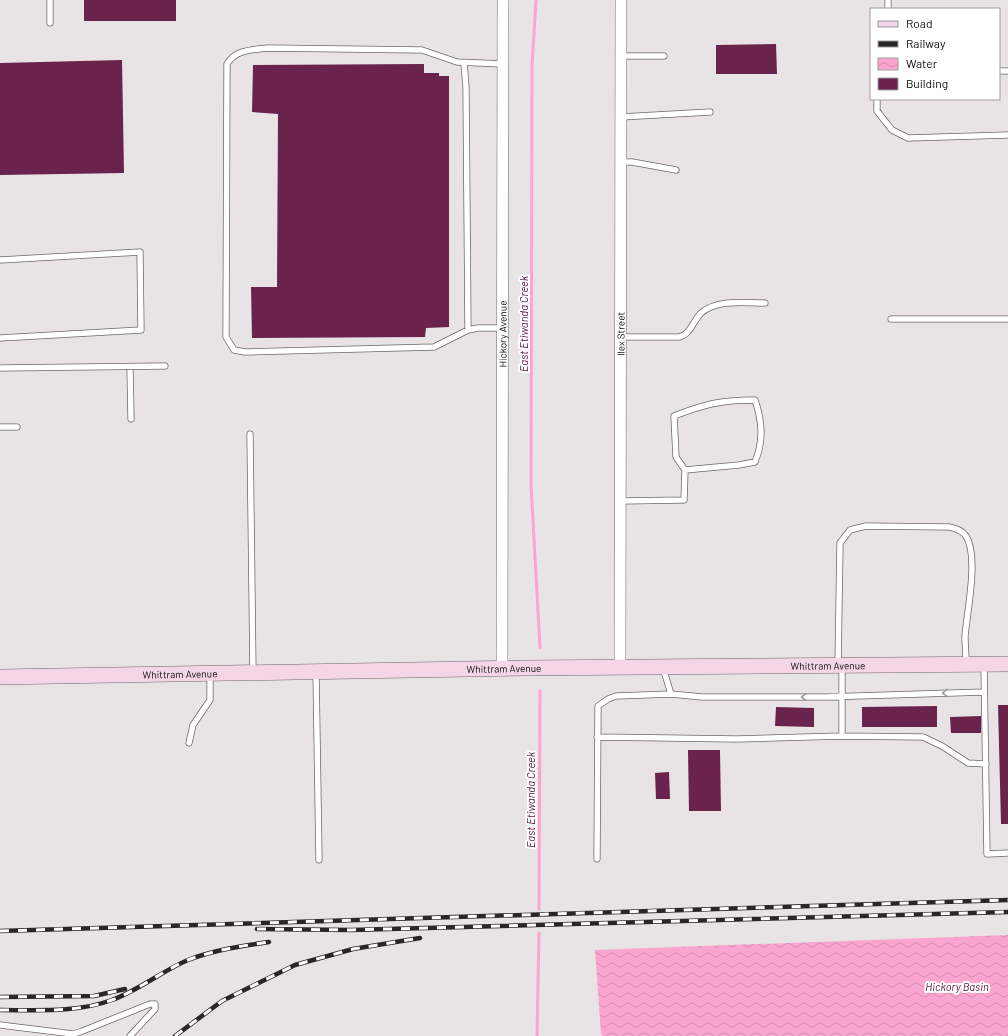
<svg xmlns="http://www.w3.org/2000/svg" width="1008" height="1036" font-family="Barlow,sans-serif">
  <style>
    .water { fill: url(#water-waves) }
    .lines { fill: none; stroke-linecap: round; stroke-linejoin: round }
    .stream { stroke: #faa5d0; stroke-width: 3 }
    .building { fill: #6a234c }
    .lane-casing { stroke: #6b6769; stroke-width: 7 }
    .street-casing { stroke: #6b6769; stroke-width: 12 }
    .secondary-casing { stroke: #6b6769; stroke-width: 16 }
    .lane { stroke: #fff; stroke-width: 5.5 }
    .street { stroke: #fff; stroke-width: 11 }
    .secondary { stroke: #f4d6e6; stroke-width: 15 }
    .rail-casing { stroke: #282626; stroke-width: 4.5 }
    .rail { stroke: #fff; stroke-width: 3; stroke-dasharray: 9; stroke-linecap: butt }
    .oneway { stroke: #9f9e9e }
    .labels { text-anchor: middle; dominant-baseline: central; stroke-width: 4; stroke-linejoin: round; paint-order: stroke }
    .street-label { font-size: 10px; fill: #0e0d0d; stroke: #fff }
    .water-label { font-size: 11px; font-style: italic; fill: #5a113d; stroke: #fff }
  </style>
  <defs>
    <pattern id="water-waves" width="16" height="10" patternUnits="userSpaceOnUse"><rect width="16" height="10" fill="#faa5d0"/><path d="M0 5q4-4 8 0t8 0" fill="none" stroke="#d58db1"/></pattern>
  </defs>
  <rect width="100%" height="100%" fill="#e8e3e5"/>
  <path class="water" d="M 1008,935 L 1008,1036 L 603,1036 L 601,1034 L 595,950 Z"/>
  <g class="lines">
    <path class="stream" d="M 536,0 L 532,66 L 531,484 L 540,648
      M 539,909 L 540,691
      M 537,1036 L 539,933"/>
  </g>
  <path class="building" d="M 84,0 L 176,0 L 176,21 L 84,21 Z
    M 776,44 L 777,74 L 716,74 L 716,45 Z
    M 122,60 L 124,173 L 0,175 L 0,63 Z
    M 424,64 L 424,73 L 439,73 L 439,76 L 449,76 L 449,327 L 426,328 L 425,337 L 252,338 L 251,287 L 277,287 L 278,114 L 252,112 L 253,65 Z
    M 998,705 L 1008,705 L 1008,824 L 1001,824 Z
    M 937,706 L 937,727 L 862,727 L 862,707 Z
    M 776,707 L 814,708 L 814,727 L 775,726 Z
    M 981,716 L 981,733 L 951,733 L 950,717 Z
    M 688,750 L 720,750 L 721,811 L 689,811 Z
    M 669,772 L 670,799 L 656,799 L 655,773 Z"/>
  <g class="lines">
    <g class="lane-casing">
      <path id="lane" d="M 50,0 L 50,23
        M 888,9 L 888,0
        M 621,56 L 664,56
        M 464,63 L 466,87 L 468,330
        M 999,71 L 1008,71
        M 877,99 L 877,111 L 892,130 L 908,138 L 1008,135
        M 621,117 L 710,112
        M 621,162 L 632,162 L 676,170
        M 0,260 L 140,252 L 141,330 L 0,338
        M 891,319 L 1008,319
        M 503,328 L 478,328 L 468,330 L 434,347 L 245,352 L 234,350 L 226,337 L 227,64 C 236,49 253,50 268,48 L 422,50 L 457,62 L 503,64
        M 621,337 L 679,337 C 691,334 693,321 701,313 C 717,299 745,303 765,303
        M 130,367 L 131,419
        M 0,368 L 165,366
        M 0,427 L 17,427
        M 250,434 L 253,673
        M 621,501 L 684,500 L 685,470 L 676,457 L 674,416 C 705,404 721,400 755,400 C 762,421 764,440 755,462 L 739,465 L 685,470
        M 984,665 L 987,854 L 1008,853
        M 838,666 L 840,543 L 850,530 L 866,526 L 950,527 C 956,529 962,530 966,536 C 979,556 967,612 965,636 C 965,645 966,654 966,663
        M 663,668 L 671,694
        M 316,672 L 319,860
        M 842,736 L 842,666
        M 597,737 L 737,739 L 842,736 L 923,737 L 942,746 L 968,763 L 986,764
        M 189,743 L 193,725 L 210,700 L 210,674
        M 597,859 L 598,706 L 608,699 L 616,696 L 671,694 L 702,697 L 825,697 L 984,692
        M 0,1025 L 73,1034 L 80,1032 L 150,1004 L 155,1004 L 155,1009 L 130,1036"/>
    </g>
    <g class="street-casing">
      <g id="street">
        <path id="s1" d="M 620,668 L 621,0"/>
        <path id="s2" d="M 502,669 L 503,0"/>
      </g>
    </g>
    <g class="secondary-casing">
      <g id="secondary">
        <path id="s3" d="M 0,677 L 526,668 L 1008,664"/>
      </g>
    </g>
    <use href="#lane" class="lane"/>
    <use href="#street" class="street"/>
    <use href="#secondary" class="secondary"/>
    <g class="rail-casing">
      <path id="rail" d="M 257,929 L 351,930 L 1008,912
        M 0,931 L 1008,900
        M 0,997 L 94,996 L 125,989
        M 0,1010 C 38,1010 76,1013 112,1000 C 139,990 162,971 188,960 C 214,950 241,946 269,942
        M 175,1036 L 222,1001 L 295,965 L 353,949 L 420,938"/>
    </g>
    <use href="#rail" class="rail"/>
  </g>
  <defs><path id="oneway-chevron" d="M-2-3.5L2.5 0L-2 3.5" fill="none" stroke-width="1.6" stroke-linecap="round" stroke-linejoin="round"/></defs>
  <g class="oneway">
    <use href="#oneway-chevron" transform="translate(945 693) rotate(179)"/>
    <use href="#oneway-chevron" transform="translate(804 697) rotate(180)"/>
  </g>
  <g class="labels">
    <g class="street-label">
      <text stroke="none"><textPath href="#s2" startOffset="335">Hickory Avenue</textPath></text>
      <text stroke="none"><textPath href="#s1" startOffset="334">Ilex Street</textPath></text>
      <text stroke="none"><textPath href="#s3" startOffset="828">Whittram Avenue</textPath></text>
      <text stroke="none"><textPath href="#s3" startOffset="504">Whittram Avenue</textPath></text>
      <text stroke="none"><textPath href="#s3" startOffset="180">Whittram Avenue</textPath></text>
    </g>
    <g class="water-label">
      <text transform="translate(523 324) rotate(-90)">East Etiwanda Creek</text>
      <text transform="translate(530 800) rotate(-90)">East Etiwanda Creek</text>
      <text x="957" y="986">Hickory Basin</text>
    </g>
  </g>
  <rect x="870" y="8" width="130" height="92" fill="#ffffff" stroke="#9f9e9e"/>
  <rect x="878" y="21" width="20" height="6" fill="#f4d6e6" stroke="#9f9e9e"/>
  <text x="906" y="28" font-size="12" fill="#0e0d0d">Road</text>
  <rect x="878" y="41" width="20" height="6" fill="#282626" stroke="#9f9e9e"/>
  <text x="906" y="48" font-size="12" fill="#0e0d0d">Railway</text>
  <rect x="878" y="58" width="20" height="12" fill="url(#water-waves)" stroke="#9f9e9e"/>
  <text x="906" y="68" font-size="12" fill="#0e0d0d">Water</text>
  <rect x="878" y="78" width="20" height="12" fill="#6a234c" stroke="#9f9e9e"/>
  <text x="906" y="88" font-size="12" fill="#0e0d0d">Building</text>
</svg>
